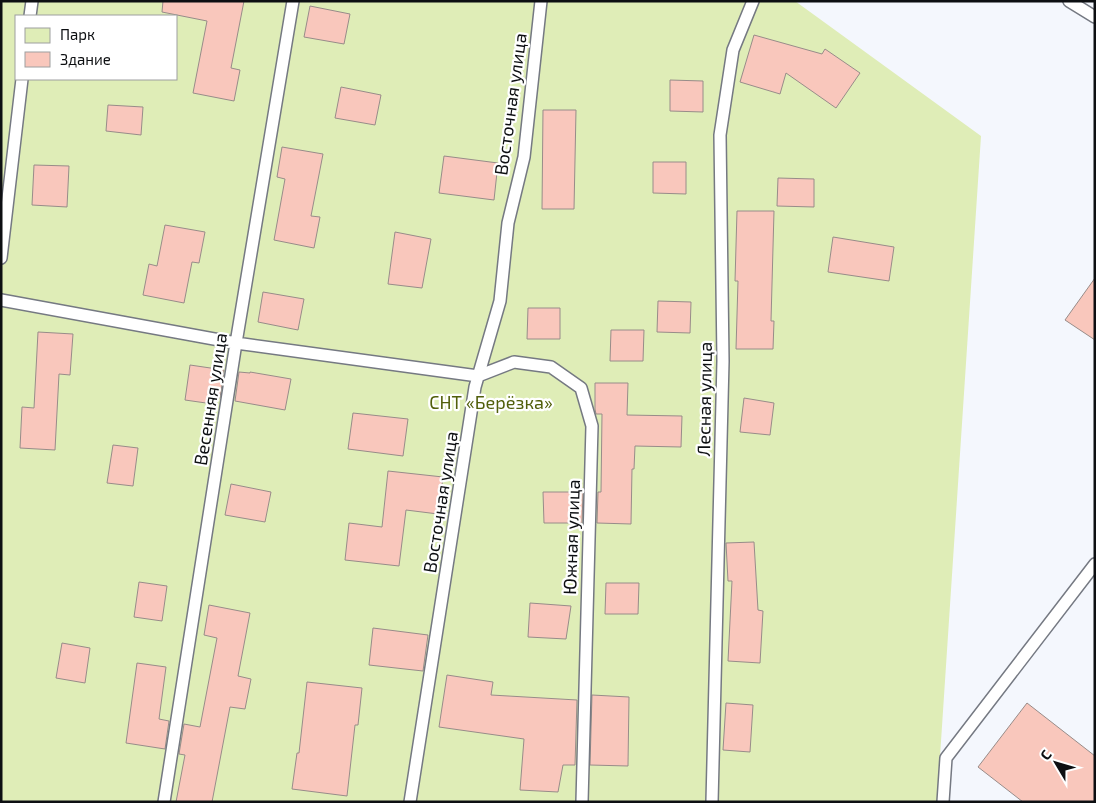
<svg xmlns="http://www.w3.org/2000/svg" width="1096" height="803" font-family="'Exo 2',sans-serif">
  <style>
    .green { fill: #dfedb7; fill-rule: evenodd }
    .building { fill: #f9c7bc; stroke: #988c89 }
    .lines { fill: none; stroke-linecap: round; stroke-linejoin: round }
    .service-casing { stroke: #757982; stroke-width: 14 }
    .service { stroke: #fff; stroke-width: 11 }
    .labels { text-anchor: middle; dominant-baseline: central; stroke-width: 4.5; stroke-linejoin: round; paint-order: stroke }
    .street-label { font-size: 18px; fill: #0d0f12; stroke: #fff }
    .park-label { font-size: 18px; fill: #515f0b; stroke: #fff }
  </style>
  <rect width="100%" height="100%" fill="#f4f7fd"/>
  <path class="green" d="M 1,1 L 795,1 L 981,136 L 937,802 L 1,802 ZM 16,16 L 176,16 L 176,79 L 16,79 Z"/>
  <path class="building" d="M 163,1 L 244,1 L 231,68 L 240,70 L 234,101 L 193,93 L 207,21 L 162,12 Z
    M 310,6 L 350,14 L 344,44 L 304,37 Z
    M 754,35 L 822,54 L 825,49 L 860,73 L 836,108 L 786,73 L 780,94 L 740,82 Z
    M 670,80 L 703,81 L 703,112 L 670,111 Z
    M 341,87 L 381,95 L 375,125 L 335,118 Z
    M 108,105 L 143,107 L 141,135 L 106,131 Z
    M 543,110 L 576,110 L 574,209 L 542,209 Z
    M 282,147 L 323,154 L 311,216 L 320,217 L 314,248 L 274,240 L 285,179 L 277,177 Z
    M 444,156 L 498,163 L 494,200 L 439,193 Z
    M 653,162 L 686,162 L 686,194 L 653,193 Z
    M 34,165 L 69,166 L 67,207 L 32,205 Z
    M 778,178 L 814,179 L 814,207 L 777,206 Z
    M 737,211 L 774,211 L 771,321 L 774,321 L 773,349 L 736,349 L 738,281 L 735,281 Z
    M 165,225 L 205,232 L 199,263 L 192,262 L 184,303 L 143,295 L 149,264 L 157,266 Z
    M 395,232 L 431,239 L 422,288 L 388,284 Z
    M 833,237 L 894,247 L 889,281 L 828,272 Z
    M 1095,278 L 1095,340 L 1065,320 Z
    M 263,292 L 304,299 L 298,330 L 258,322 Z
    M 658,301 L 691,302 L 690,333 L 657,332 Z
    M 528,308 L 560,308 L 560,339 L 527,339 Z
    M 611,330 L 644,330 L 643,361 L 610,361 Z
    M 38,332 L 73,334 L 70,375 L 59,374 L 55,450 L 20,448 L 22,407 L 34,408 Z
    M 190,365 L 224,370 L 220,398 L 214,397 L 213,404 L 185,400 Z
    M 239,372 L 250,373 L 250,372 L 291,379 L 285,410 L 235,401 Z
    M 595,383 L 628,383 L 627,415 L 682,416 L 681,447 L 635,446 L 634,469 L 632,469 L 631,524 L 597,523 L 598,492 L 601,492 L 602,414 L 596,414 L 595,409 Z
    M 744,398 L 774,403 L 770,435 L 740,432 Z
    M 353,413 L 408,419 L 403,456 L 348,449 Z
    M 113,445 L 138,448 L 133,486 L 107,483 Z
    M 388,471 L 443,477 L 438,514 L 406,510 L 399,566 L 345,560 L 349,523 L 382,527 Z
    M 231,484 L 271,492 L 265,522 L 225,515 Z
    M 543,492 L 583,492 L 582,523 L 544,523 Z
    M 754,542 L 758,610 L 763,611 L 760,663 L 728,661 L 732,581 L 728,581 L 726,543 Z
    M 139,582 L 167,586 L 162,621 L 134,617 Z
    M 606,583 L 639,583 L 638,614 L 605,614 Z
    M 530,603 L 571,606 L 566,639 L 528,637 Z
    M 209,605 L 250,613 L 238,676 L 251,679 L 245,709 L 230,707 L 212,802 L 176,802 L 185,755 L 179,754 L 184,724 L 200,727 L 217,638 L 204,635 Z
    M 373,628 L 428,635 L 423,671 L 369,665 Z
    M 62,643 L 90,648 L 85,683 L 56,678 Z
    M 137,663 L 166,667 L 159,719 L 169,721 L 165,749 L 126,743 Z
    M 447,675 L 493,682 L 491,695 L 577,700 L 575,765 L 563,765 L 558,792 L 520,790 L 524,739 L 439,727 Z
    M 307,682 L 362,688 L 358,725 L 355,725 L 347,796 L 292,789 L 297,753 L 299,753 Z
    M 592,695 L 629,697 L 628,766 L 590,765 Z
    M 726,703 L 753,705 L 750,752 L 723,750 Z
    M 1027,703 L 1095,756 L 1095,802 L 1023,802 L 978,767 Z"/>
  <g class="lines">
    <g class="service-casing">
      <path id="service" d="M 1069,1 L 1095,17
        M 30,16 L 32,1
        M 1,258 L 22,79
        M 1,300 L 236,343 L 478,376 L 514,362 L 551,367 L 581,388 L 592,426 L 582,802
        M 164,802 L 236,343 L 293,1
        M 410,802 L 475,387 L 500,301 L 508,223 L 524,157 L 541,1
        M 712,802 L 723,361 L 720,135 L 733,50 L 753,1
        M 943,802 L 946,758 L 1095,564"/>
    </g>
    <use href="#service" class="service"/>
  </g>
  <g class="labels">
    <g class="street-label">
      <text transform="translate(510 104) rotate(-82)">Восточная улица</text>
      <text transform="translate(210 399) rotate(-81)">Весенняя улица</text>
      <text transform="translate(704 399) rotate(-89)">Лесная улица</text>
      <text transform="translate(440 502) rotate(-81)">Восточная улица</text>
      <text transform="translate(571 537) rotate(-88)">Южная улица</text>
    </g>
    <g class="park-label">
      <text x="491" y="402">СНТ «Берёзка»</text>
    </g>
  </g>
  <rect width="1096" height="803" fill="none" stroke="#0d0f12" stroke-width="5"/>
  <rect x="15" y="15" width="162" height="65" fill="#ffffff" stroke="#9e9fa0"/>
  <rect x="25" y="28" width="25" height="15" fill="#dfedb7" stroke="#9e9fa0"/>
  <text x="60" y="40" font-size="15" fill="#0d0f12">Парк</text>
  <rect x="25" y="52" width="25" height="15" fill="#f9c7bc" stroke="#9e9fa0"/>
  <text x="60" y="65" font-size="15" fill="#0d0f12">Здание</text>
  <g transform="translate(1056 763) rotate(308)" stroke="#ffffff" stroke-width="4" paint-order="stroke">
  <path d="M0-4L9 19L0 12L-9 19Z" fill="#0d0f12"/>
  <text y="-8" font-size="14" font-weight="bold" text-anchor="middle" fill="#0d0f12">С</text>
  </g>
</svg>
